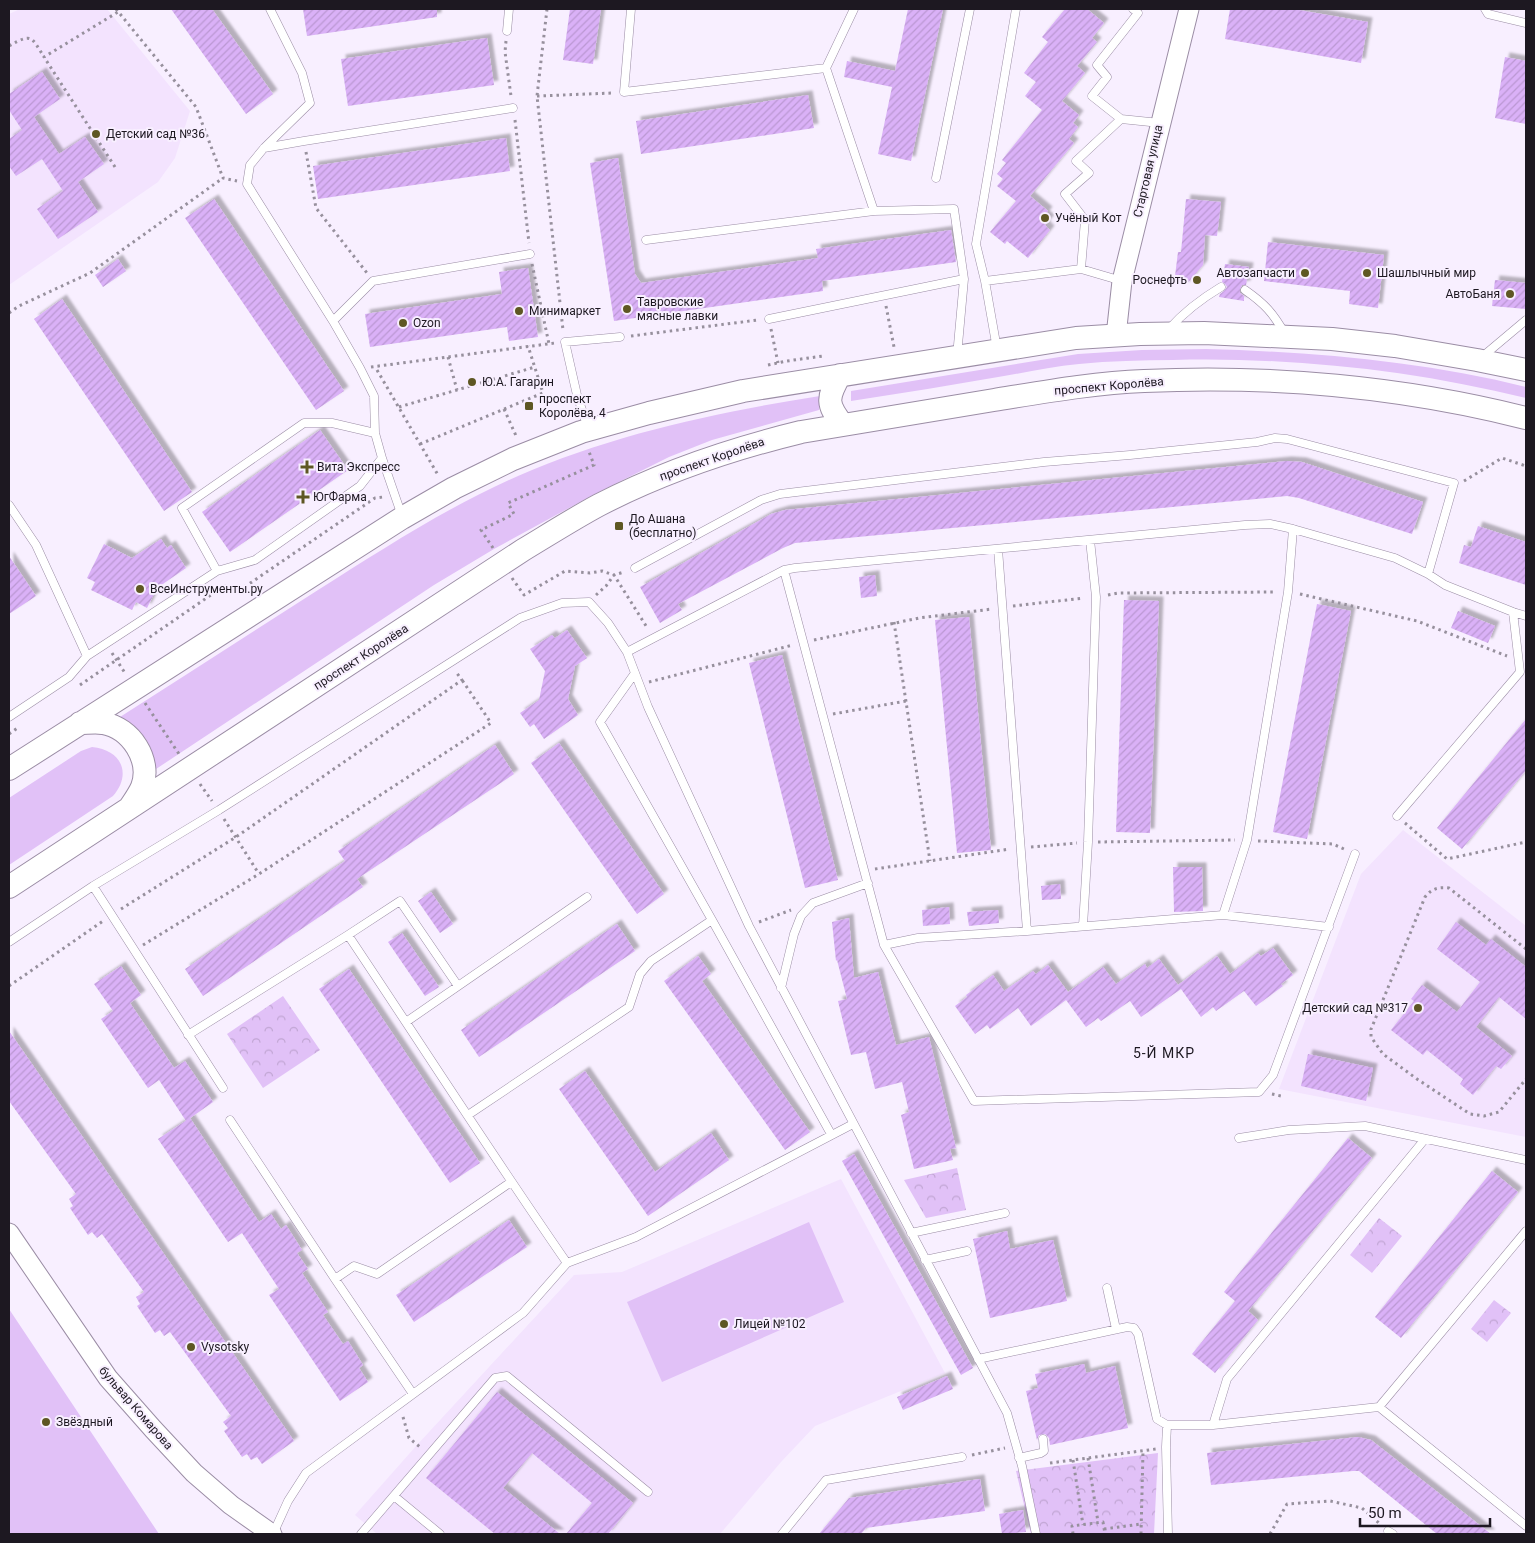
<svg xmlns="http://www.w3.org/2000/svg" width="1535" height="1543" font-family="Roboto,sans-serif">
  <style>
    .built { fill: #f3e3fe }
    .green { fill: #e1c1f7 }
    .park { fill: url(#park-crowns) }
    .building { fill: url(#building-hatch); filter: url(#shadow) }
    .lines { fill: none; stroke-linecap: round; stroke-linejoin: round }
    .service-casing { stroke: #9b8da5; stroke-width: 9 }
    .tertiary-casing { stroke: #9b8da5; stroke-width: 21 }
    .primary-casing { stroke: #9b8da5; stroke-width: 24 }
    .path { stroke: #97909d; stroke-width: 3; stroke-dasharray: 2.5 4; stroke-linecap: butt }
    .service { stroke: #fff; stroke-width: 8 }
    .tertiary { stroke: #fff; stroke-width: 19 }
    .primary { stroke: #fff; stroke-width: 22 }
    .poi-dot { fill: #5e5723; stroke: #f8efff; stroke-width: 2 }
    .labels { text-anchor: middle; dominant-baseline: central; stroke-width: 4; stroke-linejoin: round; paint-order: stroke }
    .poi-label { font-size: 12px; fill: #1d1821; stroke: #f8efff; text-anchor: start }
    .street-label { font-size: 12px; fill: #1d1821; stroke: #f8efff }
    .neighbourhood-label { font-size: 14px; letter-spacing: 1px; fill: #1d1821; stroke: #f8efff }
  </style>
  <defs>
    <pattern id="park-crowns" width="20" height="18" patternUnits="userSpaceOnUse" patternTransform="scale(1.25)"><rect width="20" height="18" fill="#e1c1f7"/><path d="M2 6a3 3 0 1 1 6 0M12 15a3 3 0 1 1 6 0" fill="none" stroke="#c1a5d3"/></pattern>
    <pattern id="building-hatch" width="6" height="6" patternUnits="userSpaceOnUse" patternTransform="scale(1.25)"><rect width="6" height="6" fill="#dab1f7"/><path d="M-1 1l2-2M0 6l6-6M5 7l2-2" fill="none" stroke="#bb98d3"/></pattern>
    <filter id="shadow"><feDropShadow dx="4.5" dy="-4.5" stdDeviation="1" flood-color="#0004"/></filter>
  </defs>
  <rect width="100%" height="100%" fill="#f8efff"/>
  <path class="built" d="M 20,9 L 107,9 L 190,111 L 175,158 L 158,182 L 9,285 L 9,14 Z
    M 1403,830 L 1526,926 L 1526,1137 L 1279,1089 L 1361,874 Z
    M 841,1179 L 945,1373 L 815,1426 L 781,1462 L 720,1534 L 377,1534 L 355,1515 L 417,1445 L 574,1275 L 622,1272 Z"/>
  <path class="green" d="M 1206,349 C 1314,352 1421,361 1526,387 L 1526,398 C 1411,370 1292,357 1173,360 C 1142,360 1110,361 1079,364 C 1054,366 1029,372 1004,376 C 953,385 902,393 851,401 L 851,391 L 1078,354 L 1142,350 Z
    M 820,396 L 819,410 L 712,440 L 669,457 L 591,496 L 494,549 L 434,585 L 153,771 C 153,741 144,732 120,717 C 186,675 252,632 318,590 C 383,549 447,507 518,476 C 614,434 718,412 820,396 Z
    M 92,747 C 122,750 132,774 113,796 L 9,865 L 9,798 L 81,751 Z
    M 809,1222 L 844,1302 L 662,1382 L 627,1302 Z
    M 9,1309 L 159,1534 L 9,1534 Z"/>
  <path class="park" d="M 283,996 L 320,1050 L 263,1088 L 227,1034 Z
    M 957,1168 L 966,1210 L 926,1218 L 904,1180 Z
    M 1379,1218 L 1402,1236 L 1372,1273 L 1350,1255 Z
    M 1494,1300 L 1511,1313 L 1487,1342 L 1471,1329 Z
    M 1158,1453 L 1154,1534 L 1031,1534 L 1016,1471 Z"/>
  <path class="building" d="M 171,9 L 212,9 L 273,94 L 246,114 Z
    M 303,9 L 437,9 L 437,17 L 307,36 Z
    M 570,9 L 601,9 L 593,64 L 563,60 Z
    M 908,9 L 943,9 L 911,161 L 878,154 L 892,87 L 844,77 L 847,61 L 895,71 Z
    M 1065,9 L 1087,9 L 1104,23 L 1092,38 L 1097,42 L 1077,66 L 1085,73 L 1062,101 L 1079,115 L 1073,123 L 1078,127 L 1069,139 L 1074,143 L 1030,196 L 1048,211 L 1045,215 L 1050,219 L 1045,225 L 1050,230 L 1028,258 L 1007,241 L 1005,244 L 990,232 L 1016,201 L 997,186 L 1003,179 L 997,174 L 1006,163 L 1002,160 L 1042,110 L 1025,96 L 1036,82 L 1024,73 L 1048,42 L 1042,37 Z
    M 1230,9 L 1293,9 L 1368,22 L 1361,63 L 1225,39 Z
    M 487,38 L 494,85 L 348,106 L 341,59 Z
    M 1505,57 L 1526,61 L 1526,124 L 1495,118 Z
    M 42,72 L 60,99 L 34,117 L 59,154 L 85,137 L 104,164 L 78,182 L 98,212 L 58,239 L 37,209 L 63,191 L 42,159 L 16,176 L 9,166 L 9,139 L 22,130 L 9,110 L 9,94 Z
    M 808,95 L 814,128 L 641,154 L 636,121 Z
    M 506,138 L 510,171 L 318,199 L 313,166 Z
    M 618,158 L 635,274 L 641,283 L 818,258 L 816,249 L 951,230 L 956,262 L 822,281 L 823,291 L 614,321 L 590,163 Z
    M 214,199 L 344,391 L 316,410 L 185,218 Z
    M 1186,199 L 1221,202 L 1217,236 L 1205,235 L 1203,265 L 1185,286 L 1174,284 L 1178,252 L 1181,252 Z
    M 1268,242 L 1384,255 L 1378,308 L 1349,304 L 1350,291 L 1264,281 Z
    M 118,259 L 126,271 L 103,287 L 95,275 Z
    M 1225,264 L 1249,267 L 1246,285 L 1242,285 L 1240,289 L 1240,293 L 1244,296 L 1244,301 L 1219,297 L 1220,294 L 1224,291 L 1227,287 L 1225,284 L 1222,282 Z
    M 528,268 L 538,337 L 509,341 L 507,327 L 370,347 L 365,314 L 502,294 L 499,272 Z
    M 1495,280 L 1526,283 L 1526,309 L 1492,306 Z
    M 62,299 L 192,492 L 164,511 L 34,319 Z
    M 320,430 L 348,470 L 230,552 L 202,512 Z
    M 1287,461 L 1302,462 L 1423,502 L 1412,534 L 1299,498 L 1287,496 L 795,543 L 783,548 L 678,604 L 682,610 L 660,623 L 640,587 L 771,514 L 785,510 Z
    M 1478,526 L 1526,542 L 1526,585 L 1459,563 L 1464,545 L 1471,547 Z
    M 161,539 L 167,548 L 171,545 L 186,568 L 157,588 L 147,608 L 136,602 L 132,610 L 91,590 L 95,582 L 87,578 L 104,544 L 132,558 Z
    M 9,556 L 36,596 L 9,614 Z
    M 875,575 L 877,596 L 861,598 L 859,577 Z
    M 1124,600 L 1159,601 L 1150,833 L 1116,832 Z
    M 1317,604 L 1351,611 L 1307,839 L 1273,832 Z
    M 1458,611 L 1495,626 L 1488,643 L 1451,628 Z
    M 969,617 L 991,850 L 957,853 L 935,620 Z
    M 567,630 L 587,658 L 575,666 L 568,699 L 578,715 L 544,739 L 534,724 L 530,727 L 520,713 L 539,700 L 545,671 L 530,649 L 552,635 L 555,638 Z
    M 782,655 L 838,880 L 805,888 L 749,663 Z
    M 1526,719 L 1526,770 L 1462,849 L 1437,828 Z
    M 559,743 L 664,894 L 637,914 L 531,763 Z
    M 495,745 L 514,774 L 357,879 L 363,887 L 203,996 L 185,969 L 345,861 L 338,851 Z
    M 1173,867 L 1202,867 L 1203,911 L 1174,912 Z
    M 1060,884 L 1061,899 L 1042,900 L 1041,886 Z
    M 431,892 L 453,924 L 440,933 L 418,901 Z
    M 949,907 L 950,924 L 923,926 L 922,910 Z
    M 998,910 L 999,923 L 969,926 L 967,912 Z
    M 849,918 L 854,978 L 878,972 L 896,1045 L 929,1037 L 956,1148 L 950,1149 L 953,1160 L 914,1169 L 901,1115 L 909,1112 L 902,1082 L 875,1089 L 866,1052 L 851,1055 L 838,1001 L 847,999 L 837,960 L 836,961 L 832,922 Z
    M 1456,922 L 1486,945 L 1491,939 L 1526,967 L 1526,1019 L 1499,997 L 1476,1027 L 1512,1056 L 1501,1069 L 1496,1066 L 1473,1095 L 1460,1084 L 1463,1079 L 1427,1050 L 1423,1055 L 1391,1030 L 1414,1001 L 1411,999 L 1422,985 L 1457,1012 L 1480,982 L 1437,949 Z
    M 617,924 L 635,951 L 479,1057 L 461,1030 Z
    M 402,933 L 439,987 L 425,996 L 388,942 Z
    M 1273,948 L 1293,975 L 1281,984 L 1283,986 L 1256,1006 L 1244,991 L 1216,1011 L 1213,1007 L 1201,1017 L 1181,989 L 1141,1017 L 1130,1001 L 1101,1021 L 1098,1018 L 1086,1027 L 1066,1000 L 1031,1026 L 1018,1008 L 990,1029 L 987,1025 L 975,1034 L 955,1006 L 967,997 L 966,995 L 993,975 L 1004,991 L 1033,971 L 1036,974 L 1048,965 L 1068,992 L 1103,967 L 1116,984 L 1145,964 L 1147,968 L 1159,959 L 1178,985 L 1217,956 L 1230,974 L 1258,953 L 1261,956 Z
    M 698,956 L 711,974 L 702,981 L 810,1132 L 785,1150 L 664,981 Z
    M 121,966 L 141,995 L 130,1003 L 174,1068 L 185,1061 L 213,1102 L 186,1121 L 159,1080 L 148,1088 L 101,1019 L 113,1011 L 94,984 Z
    M 349,969 L 480,1163 L 450,1183 L 319,989 Z
    M 9,1031 L 294,1441 L 262,1464 L 257,1457 L 251,1460 L 247,1454 L 242,1457 L 224,1431 L 228,1428 L 223,1422 L 231,1416 L 170,1332 L 164,1336 L 160,1330 L 155,1333 L 137,1306 L 140,1304 L 136,1297 L 144,1292 L 102,1234 L 97,1238 L 92,1232 L 88,1235 L 70,1208 L 73,1206 L 69,1199 L 76,1194 L 9,1101 Z
    M 1308,1054 L 1373,1068 L 1366,1101 L 1301,1086 Z
    M 585,1071 L 655,1172 L 711,1133 L 729,1160 L 648,1216 L 559,1089 Z
    M 190,1118 L 259,1222 L 271,1214 L 281,1229 L 286,1225 L 302,1250 L 297,1253 L 308,1269 L 302,1273 L 328,1312 L 323,1315 L 343,1344 L 348,1341 L 363,1365 L 359,1368 L 368,1382 L 340,1401 L 269,1295 L 279,1289 L 242,1233 L 228,1242 L 158,1139 Z
    M 1348,1138 L 1372,1158 L 1248,1311 L 1258,1320 L 1215,1373 L 1192,1354 L 1235,1301 L 1224,1292 Z
    M 854,1154 L 973,1368 L 961,1375 L 842,1161 Z
    M 1492,1171 L 1518,1192 L 1401,1338 L 1375,1317 Z
    M 509,1220 L 527,1247 L 414,1322 L 396,1295 Z
    M 1007,1231 L 1010,1249 L 1053,1240 L 1067,1301 L 990,1318 L 973,1239 Z
    M 1084,1364 L 1086,1373 L 1115,1366 L 1128,1428 L 1050,1445 L 1049,1438 L 1045,1434 L 1039,1435 L 1037,1440 L 1026,1391 L 1038,1388 L 1035,1374 Z
    M 947,1376 L 953,1389 L 903,1410 L 897,1397 Z
    M 497,1392 L 633,1503 L 608,1534 L 566,1534 L 592,1503 L 532,1453 L 503,1488 L 560,1534 L 495,1534 L 426,1478 Z
    M 1358,1437 L 1371,1440 L 1491,1534 L 1437,1534 L 1359,1471 L 1353,1471 L 1211,1485 L 1207,1453 Z
    M 980,1479 L 985,1511 L 866,1528 L 861,1534 L 819,1534 L 849,1498 Z
    M 1023,1510 L 1026,1532 L 1002,1534 L 999,1514 Z"/>
  <g class="lines">
    <g class="service-casing">
      <path id="service" d="M 270,9 L 302,73 L 310,103 L 264,148 L 250,165 L 247,184 L 333,321 L 360,368 L 374,396 L 375,433 L 382,458
        M 631,9 L 624,92 L 826,68
        M 854,9 L 826,68 L 874,211
        M 1133,9 L 1138,13 L 1097,65 L 1107,77 L 1092,96 L 1121,119 L 1160,123
        M 1485,9 L 1488,14 L 1526,23
        M 507,31 L 509,9
        M 264,148 L 304,141 L 513,108
        M 936,178 L 970,9
        M 646,240 L 874,211 L 954,209 L 964,279 L 958,345 L 959,353
        M 1081,269 L 1085,220 L 1065,194 L 1089,173 L 1076,161 L 1121,119
        M 985,281 L 1081,269 L 1122,281
        M 1245,290 C 1265,304 1273,313 1285,334
        M 769,319 L 964,279
        M 333,321 L 373,281 L 530,254
        M 1169,329 C 1184,312 1201,299 1221,287
        M 997,349 L 985,281 L 976,244 L 1016,9
        M 1482,357 L 1526,320
        M 588,428 L 577,395 L 565,342 L 620,337
        M 9,505 L 36,545 L 87,656
        M 998,549 L 1027,931
        M 635,568 L 761,500 L 780,494 L 1044,462 L 1130,455 L 1257,442 L 1275,438 L 1287,439 L 1454,483 L 1428,574
        M 784,570 L 884,945 L 974,1101 L 1259,1092 L 1273,1075 L 1355,854
        M 217,571 L 182,508 L 304,423 L 332,423 L 375,433
        M 627,652 L 784,570 L 795,568 L 1245,525 L 1270,524 L 1293,529 L 1395,558 L 1428,574 L 1445,585 L 1513,612 L 1526,616
        M 635,673 L 600,722 L 712,920 L 831,1134
        M 9,717 L 69,677 L 87,656 L 217,571 L 255,560 L 360,486 L 382,458 L 402,516
        M 1397,816 L 1520,672 L 1513,612
        M 93,886 L 223,1088
        M 1223,915 L 1247,840 L 1288,592 L 1293,529
        M 1083,926 L 1088,842 L 1096,597 L 1090,540
        M 348,935 C 421,1044 492,1155 567,1263
        M 9,942 L 93,886 L 219,810 L 520,618 L 562,603 L 589,602 L 608,623 L 627,652 L 648,707 L 749,926 L 1007,1413 L 1022,1466 L 1036,1534
        M 884,945 L 918,938 L 1027,931 L 1223,915 L 1329,927
        M 781,988 L 794,934 L 801,916 L 813,903 L 868,883
        M 406,1022 L 587,897
        M 188,1035 L 348,935 L 400,901 L 458,986
        M 468,1115 L 629,1007 L 640,974 L 651,961 L 712,920
        M 230,1120 L 335,1279 L 413,1394
        M 1239,1138 L 1289,1130 L 1365,1126 L 1526,1160
        M 911,1233 L 1005,1213
        M 925,1260 L 967,1251
        M 335,1279 L 354,1266 L 377,1274 L 511,1182
        M 1107,1288 L 1116,1329
        M 978,1359 L 1127,1327 L 1134,1328 L 1138,1334 L 1156,1415 L 1157,1419 L 1167,1425
        M 1379,1407 L 1526,1231
        M 1213,1425 L 1227,1379 L 1425,1139
        M 1019,1458 L 1041,1453 L 1044,1451 L 1043,1439
        M 394,1496 L 440,1534
        M 1388,1531 L 1393,1534
        M 273,1534 L 288,1501 L 306,1473 L 523,1313 L 567,1263 L 636,1237 L 853,1124
        M 361,1534 L 495,1378 L 507,1376 L 648,1492
        M 782,1534 L 826,1480 L 962,1457
        M 1168,1534 L 1166,1447 L 1167,1425 L 1213,1425 L 1379,1407 L 1526,1526"/>
    </g>
    <g class="tertiary-casing">
      <path id="tertiary" d="M 1116,336 L 1122,281 L 1189,9
        M 9,1233 L 108,1378 L 153,1429 L 194,1473 L 231,1505 L 272,1534"/>
    </g>
    <g class="primary-casing">
      <path id="primary" d="M 840,375 C 827,398 826,404 843,425
        M 80,723 C 87,723 96,722 103,723 C 131,728 152,760 142,787 C 139,794 134,801 130,807
        M 9,769 L 402,518 L 454,488 L 513,459 L 581,432 L 649,413 L 743,391 L 1076,338 L 1140,334 L 1204,333 L 1332,339 L 1395,346 L 1477,360 L 1526,370
        M 9,887 L 523,550 C 548,535 573,519 599,505 C 663,472 731,449 801,432 C 865,421 930,411 994,400 C 1044,392 1094,383 1144,381 C 1271,375 1403,387 1526,418"/>
    </g>
    <path class="path" d="M 116,9 L 196,107 L 223,178 L 237,181
      M 547,9 L 537,96 L 563,330
      M 506,41 L 505,52 L 511,96
      M 9,46 C 32,33 31,36 44,57
      M 537,96 L 613,93
      M 515,120 L 529,243
      M 306,152 L 316,208 L 367,273
      M 115,167 L 44,57 L 118,12
      M 532,264 L 549,344
      M 886,306 L 894,347
      M 9,313 L 19,306 L 90,273 L 223,178
      M 771,329 L 778,363
      M 631,336 L 758,320
      M 448,357 L 457,390
      M 768,365 L 787,361 L 823,356
      M 371,367 L 555,343
      M 377,370 L 438,475
      M 399,407 L 535,367
      M 504,409 L 517,438
      M 420,444 L 543,393 L 528,346
      M 1464,481 L 1502,458 L 1526,466
      M 493,548 L 481,530 L 514,514 L 508,503 L 594,465 L 588,449
      M 512,578 L 524,595 L 565,571 L 590,573 L 602,571 L 614,575 L 624,572
      M 1300,594 L 1417,621 L 1507,656
      M 596,595 L 606,586 L 614,575 L 648,629
      M 1108,595 L 1118,593 L 1276,592
      M 1013,606 L 1084,598
      M 894,622 L 930,861
      M 814,640 L 919,618 L 992,609
      M 112,653 L 125,673
      M 649,682 L 793,645
      M 80,685 L 224,586 L 246,586 L 375,498 L 383,497
      M 145,703 L 179,754
      M 833,714 L 906,701
      M 9,734 L 19,727
      M 200,784 L 212,801
      M 224,819 L 259,874
      M 1405,823 L 1447,859 L 1526,842
      M 1258,841 L 1333,844 L 1346,850
      M 1098,842 L 1235,840
      M 1031,847 L 1077,843
      M 875,869 L 1010,849
      M 121,909 L 236,837 L 462,680 L 456,672
      M 759,922 L 791,910
      M 143,945 L 259,874 L 491,723 L 462,680
      M 1526,949 L 1449,888 C 1439,887 1432,888 1425,897 L 1374,1022 L 1371,1029 L 1371,1037 L 1383,1054 L 1417,1079 L 1470,1114 L 1484,1116 L 1499,1112 L 1526,1079
      M 9,986 L 103,921
      M 1272,1094 L 1281,1096
      M 403,1417 L 409,1438 L 420,1447
      M 972,1455 L 1005,1448
      M 1088,1458 L 1098,1522
      M 1073,1460 L 1083,1525
      M 1050,1463 L 1156,1449
      M 1104,1529 L 1141,1524
      M 1073,1534 L 1072,1526 L 1103,1522 L 1105,1534
      M 1141,1534 L 1143,1451
      M 1270,1534 L 1287,1504 L 1330,1501 L 1362,1508 L 1380,1524"/>
    <use href="#service" class="service"/>
    <use href="#tertiary" class="tertiary"/>
    <use href="#primary" class="primary"/>
  </g>
  <g class="poi-dot">
    <circle cx="96" cy="134" r="5"/>
    <circle cx="1045" cy="218" r="5"/>
    <circle cx="1305" cy="273" r="5"/>
    <circle cx="1367" cy="273" r="5"/>
    <circle cx="1197" cy="280" r="5"/>
    <circle cx="1510" cy="294" r="5"/>
    <circle cx="627" cy="309" r="5"/>
    <circle cx="519" cy="311" r="5"/>
    <circle cx="403" cy="323" r="5"/>
    <circle cx="472" cy="382" r="5"/>
    <rect x="524" y="401" width="10" height="10" rx="2.5"/>
    <path d="M304.5 459.5h5v5h5v5h-5v5h-5v-5h-5v-5h5z"/>
    <path d="M300.5 489.5h5v5h5v5h-5v5h-5v-5h-5v-5h5z"/>
    <rect x="614" y="521" width="10" height="10" rx="2.5"/>
    <circle cx="140" cy="589" r="5"/>
    <circle cx="1418" cy="1008" r="5"/>
    <circle cx="724" cy="1324" r="5"/>
    <circle cx="191" cy="1347" r="5"/>
    <circle cx="46" cy="1422" r="5"/>
  </g>
  <g class="labels">
    <g class="poi-label">
      <text x="106" y="134">Детский сад №36</text>
      <text x="1055" y="218">Учёный Кот</text>
      <text x="1295" y="273" text-anchor="end">Автозапчасти</text>
      <text x="1377" y="273">Шашлычный мир</text>
      <text x="1187" y="280" text-anchor="end">Роснефть</text>
      <text x="1500" y="294" text-anchor="end">АвтоБаня</text>
      <text x="637" y="302">Тавровские<tspan x="637" dy="14">мясные лавки</tspan></text>
      <text x="529" y="311">Минимаркет</text>
      <text x="413" y="323">Ozon</text>
      <text x="482" y="382">Ю.А. Гагарин</text>
      <text x="539" y="399">проспект<tspan x="539" dy="14">Королёва, 4</tspan></text>
      <text x="317" y="467">Вита Экспресс</text>
      <text x="313" y="497">ЮгФарма</text>
      <text x="629" y="519">До Ашана<tspan x="629" dy="14">(бесплатно)</tspan></text>
      <text x="150" y="589">ВсеИнструменты.ру</text>
      <text x="1408" y="1008" text-anchor="end">Детский сад №317</text>
      <text x="734" y="1324">Лицей №102</text>
      <text x="201" y="1347">Vysotsky</text>
      <text x="56" y="1422">Звёздный</text>
    </g>
    <g class="street-label">
      <text transform="translate(1148 171) rotate(-77)">Стартовая улица</text>
      <text transform="translate(1109 386) rotate(-5)">проспект Королёва</text>
      <text transform="translate(712 459) rotate(-19)">проспект Королёва</text>
      <text transform="translate(361 657) rotate(-33)">проспект Королёва</text>
      <text transform="translate(136 1408) rotate(49)">бульвар Комарова</text>
    </g>
    <g class="neighbourhood-label">
      <text x="1164" y="1053">5-Й МКР</text>
    </g>
  </g>
  <rect width="1535" height="1543" fill="none" stroke="#1d1821" stroke-width="20"/>
  <path d="M1360 1518v8h130v-8" fill="none" stroke="#1d1821" stroke-width="2.5"/>
  <text x="1368" y="1518" font-size="15" fill="#1d1821" stroke="#f8efff" stroke-width="4" paint-order="stroke">50 m</text>
</svg>
